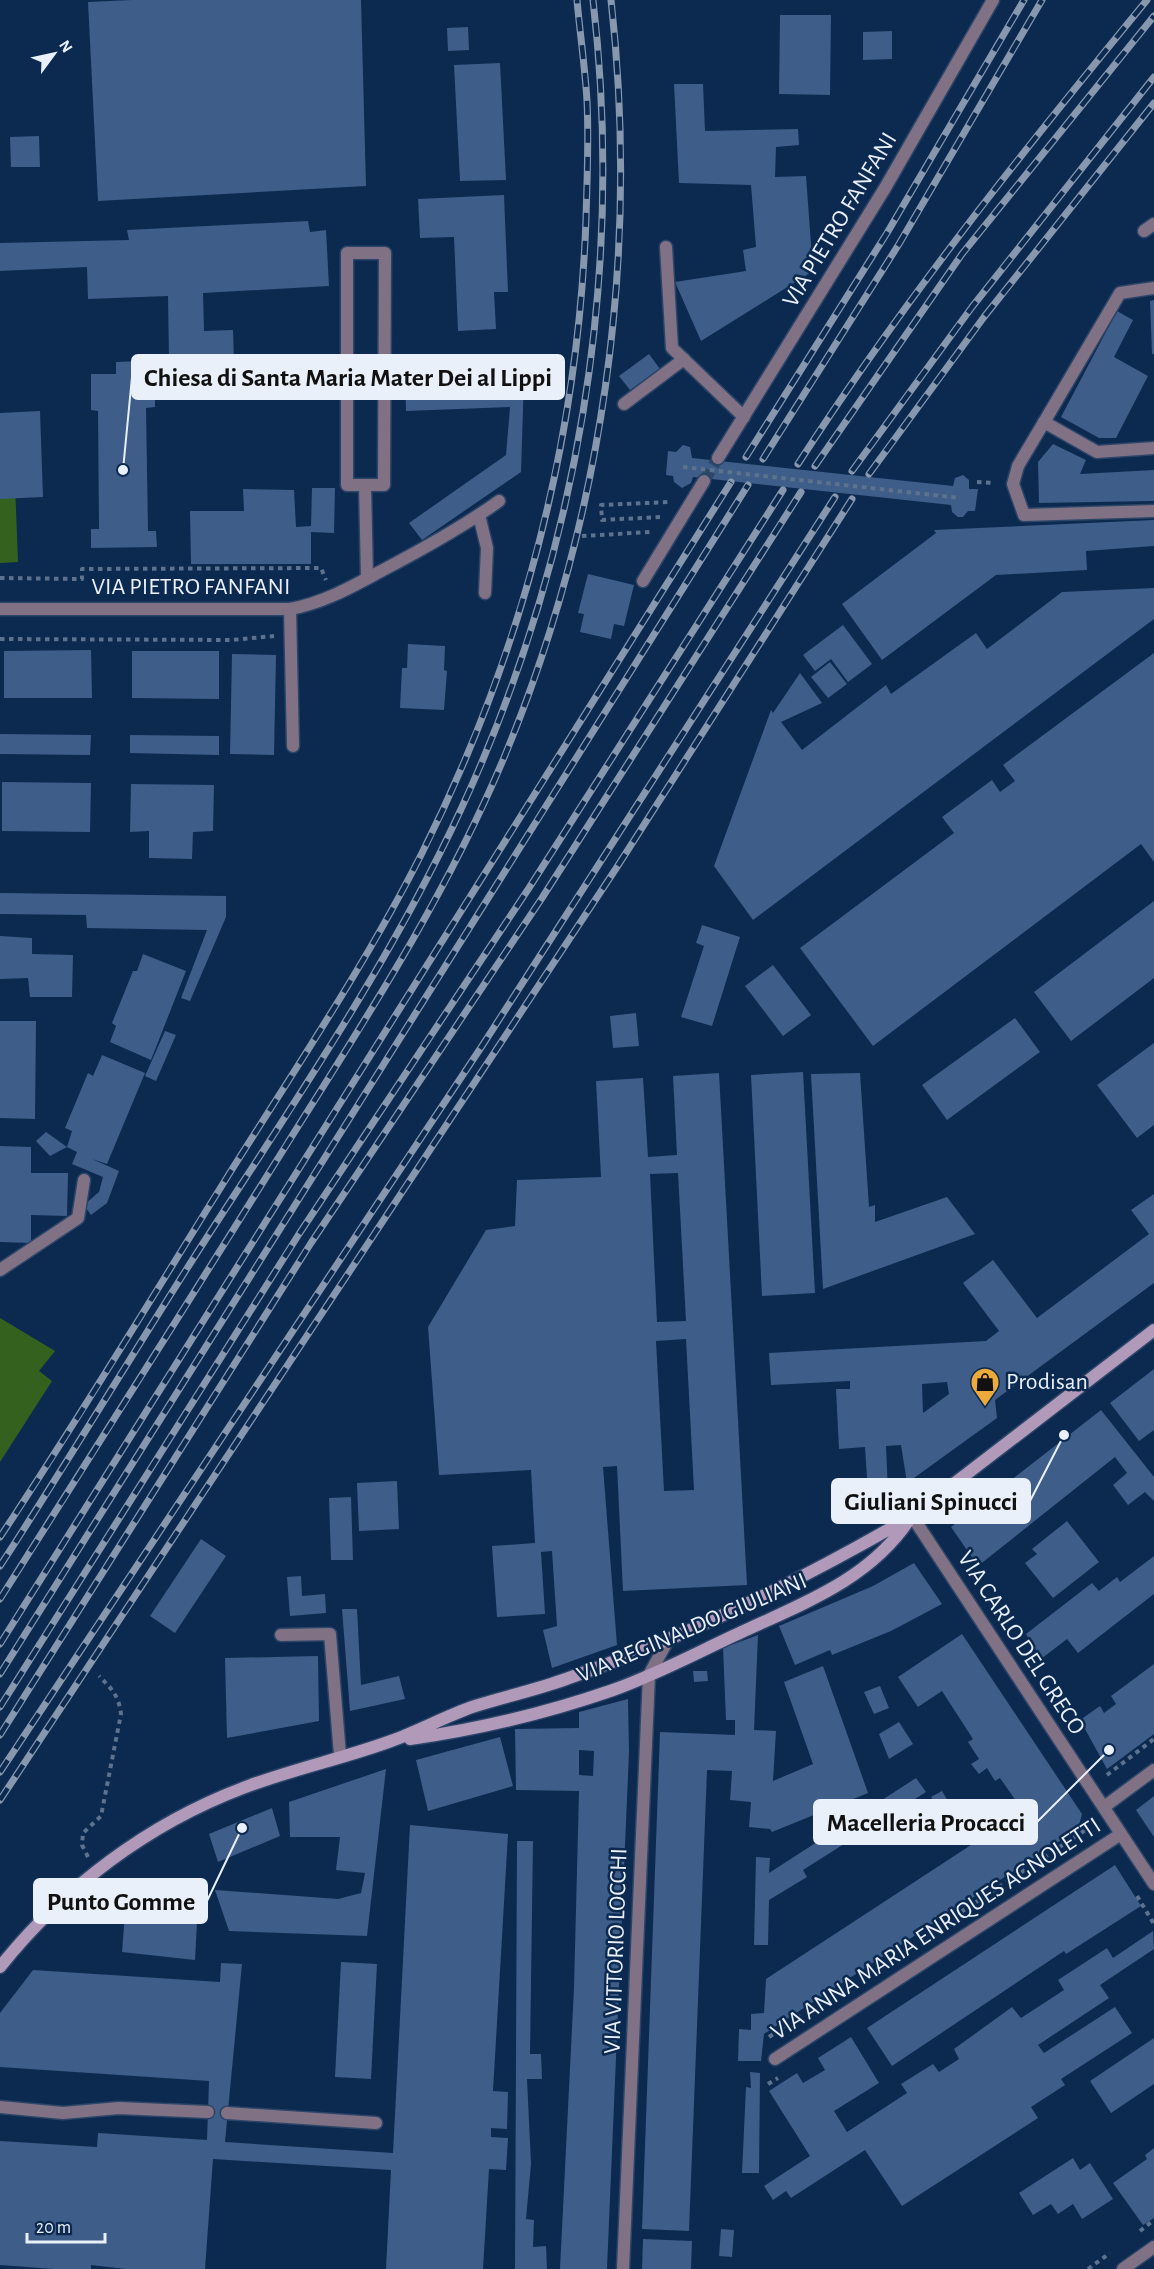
<svg xmlns="http://www.w3.org/2000/svg" width="1154" height="2269" font-family="'Alegreya Sans',sans-serif">
  <style>
    .green { fill: #34611e }
    .building { fill: #3e5d88; fill-rule: evenodd }
    .lines { fill: none; stroke-linecap: round; stroke-linejoin: round }
    .minor-tunnel { stroke: #2d476a; stroke-width: 12; stroke-dasharray: 12 6; stroke-linecap: butt }
    .service-casing { stroke: #2b4568; stroke-width: 15 }
    .minor-casing { stroke: #2b4568; stroke-width: 15 }
    .secondary-casing { stroke: #2b4568; stroke-width: 15 }
    .path { stroke: #5d728e; stroke-width: 4; stroke-dasharray: 4.5 4.5; stroke-linecap: butt }
    .service { stroke: #807185; stroke-width: 12 }
    .minor { stroke: #807185; stroke-width: 12 }
    .secondary { stroke: #b199ba; stroke-width: 12 }
    .rail-casing { stroke: #8697ae; stroke-width: 7 }
    .rail { stroke: #0c2950; stroke-width: 4.5; stroke-dasharray: 14; stroke-linecap: butt }
    .path-bridge { stroke: #5d728e; stroke-width: 4; stroke-dasharray: 4.5 4.5; stroke-linecap: butt }
    .labels { text-anchor: middle; dominant-baseline: central; stroke-width: 5; stroke-linejoin: round; paint-order: stroke }
    .street-label { font-size: 24px; fill: #e9f0fa; stroke: #0c2950 }
    .poi-label { font-size: 24px; fill: #e9f0fa; stroke: #0c2950; text-anchor: start }
    .leader { fill: none; stroke: #e9f0fa; stroke-width: 2 }
    .callout-dot { fill: #e9f0fa; stroke: #0c2950; stroke-width: 2 }
    .callout { fill: #e9f0fa; stroke: #e9f0fa; stroke-width: 2 }
    .callout-label { font-size: 26px; text-anchor: middle; font-weight: bold; fill: #111 }
  </style>
  <rect width="100%" height="100%" fill="#0c2950"/>
  <path class="green" d="M 0,481 L 15,484 L 18,562 L 0,563 Z
    M 0,1318 L 55,1351 L 39,1371 L 52,1381 L 0,1462 Z"/>
  <path class="building" d="M 132,0 L 361,0 L 366,186 L 98,201 L 88,2 Z
    M 780,15 L 831,15 L 830,95 L 779,94 Z
    M 468,27 L 469,50 L 448,51 L 447,28 Z
    M 892,31 L 892,59 L 863,60 L 863,32 Z
    M 500,63 L 506,180 L 460,181 L 454,65 Z
    M 674,84 L 703,84 L 705,131 L 798,129 L 799,145 L 776,147 L 775,177 L 806,176 L 813,271 L 701,341 L 675,282 L 746,271 L 743,250 L 756,247 L 751,185 L 679,183 Z
    M 39,136 L 40,167 L 11,167 L 10,137 Z
    M 504,195 L 508,292 L 494,292 L 496,329 L 458,331 L 454,237 L 420,238 L 418,199 Z
    M 308,221 L 310,232 L 326,230 L 329,286 L 203,293 L 204,331 L 233,330 L 235,393 L 155,395 L 155,407 L 146,408 L 148,531 L 156,531 L 157,547 L 91,548 L 91,529 L 99,529 L 98,411 L 91,410 L 91,374 L 116,374 L 116,362 L 169,360 L 168,296 L 88,299 L 87,267 L 0,271 L 0,243 L 129,240 L 127,230 Z
    M 1154,300 L 1154,354 L 1152,354 L 1150,301 Z
    M 1117,311 L 1133,320 L 1114,357 L 1148,376 L 1116,438 L 1099,438 L 1061,417 Z
    M 649,354 L 660,369 L 630,390 L 619,376 Z
    M 450,364 L 450,374 L 524,378 L 521,472 L 422,540 L 409,523 L 506,455 L 510,407 L 406,411 L 405,367 Z
    M 40,411 L 43,497 L 0,499 L 0,413 Z
    M 1053,444 L 1086,460 L 1080,474 L 1154,470 L 1154,501 L 1039,503 L 1038,462 Z
    M 683,445 L 690,447 L 692,458 L 953,486 L 955,478 L 963,475 L 969,480 L 969,489 L 978,489 L 975,511 L 968,511 L 963,517 L 958,517 L 952,512 L 951,505 L 693,477 L 691,483 L 682,488 L 674,482 L 673,476 L 666,475 L 668,451 L 676,452 Z
    M 312,488 L 335,488 L 334,533 L 311,532 L 311,564 L 191,564 L 190,511 L 244,511 L 243,489 L 294,490 L 296,527 L 311,526 Z
    M 1154,520 L 1154,546 L 1086,551 L 1087,570 L 996,575 L 882,660 L 842,604 L 936,533 L 934,530 Z
    M 588,574 L 634,585 L 624,626 L 614,624 L 611,639 L 580,632 L 584,614 L 578,613 Z
    M 1154,588 L 1154,619 L 753,920 L 714,866 L 771,710 L 773,713 L 800,673 L 822,703 L 781,722 L 802,750 L 886,685 L 891,694 L 976,633 L 987,649 L 1062,592 Z
    M 843,625 L 872,664 L 848,682 L 831,659 L 815,671 L 803,655 Z
    M 408,644 L 445,646 L 444,670 L 447,671 L 444,710 L 400,708 L 402,668 L 407,668 Z
    M 91,650 L 92,698 L 4,698 L 4,651 Z
    M 132,651 L 219,651 L 219,699 L 132,698 Z
    M 1154,653 L 1154,862 L 1141,844 L 873,1046 L 800,948 L 954,833 L 942,817 L 992,780 L 1000,792 L 1015,781 L 1003,765 Z
    M 232,654 L 276,655 L 274,755 L 230,754 Z
    M 830,662 L 847,684 L 828,698 L 811,677 Z
    M 0,734 L 91,735 L 90,755 L 0,754 Z
    M 130,735 L 219,736 L 219,755 L 130,753 Z
    M 2,782 L 91,783 L 90,832 L 2,831 Z
    M 131,784 L 214,785 L 213,831 L 193,832 L 192,859 L 149,858 L 149,831 L 130,832 Z
    M 0,893 L 226,896 L 226,917 L 190,1001 L 181,998 L 207,930 L 87,928 L 86,915 L 0,914 Z
    M 1154,901 L 1154,978 L 1071,1041 L 1034,992 Z
    M 702,925 L 740,937 L 712,1026 L 681,1017 L 704,946 L 696,943 Z
    M 0,936 L 32,938 L 32,954 L 73,955 L 72,997 L 30,997 L 28,978 L 0,979 Z
    M 143,954 L 186,971 L 151,1060 L 110,1042 L 116,1026 L 112,1023 L 133,971 L 137,971 Z
    M 773,965 L 811,1015 L 783,1036 L 745,986 Z
    M 636,1013 L 639,1046 L 613,1048 L 610,1016 Z
    M 1015,1018 L 1040,1052 L 947,1120 L 922,1085 Z
    M 0,1021 L 36,1021 L 35,1119 L 0,1118 Z
    M 165,1031 L 176,1035 L 156,1081 L 145,1076 Z
    M 1154,1043 L 1154,1125 L 1137,1138 L 1097,1085 Z
    M 102,1055 L 145,1073 L 107,1164 L 92,1159 L 119,1171 L 107,1203 L 91,1215 L 84,1205 L 99,1192 L 103,1177 L 72,1164 L 77,1152 L 67,1147 L 72,1131 L 65,1128 L 88,1073 L 93,1076 Z
    M 803,1072 L 815,1293 L 762,1296 L 751,1075 Z
    M 719,1073 L 747,1585 L 623,1591 L 617,1466 L 603,1467 L 617,1645 L 552,1668 L 543,1630 L 557,1626 L 552,1551 L 541,1552 L 545,1614 L 497,1617 L 492,1546 L 535,1543 L 531,1470 L 439,1475 L 428,1327 L 486,1230 L 515,1226 L 517,1180 L 601,1177 L 596,1081 L 643,1078 L 648,1157 L 677,1155 L 673,1076 ZM 678,1173 L 686,1321 L 657,1322 L 650,1174 ZM 686,1339 L 694,1490 L 664,1491 L 656,1341 Z
    M 860,1073 L 869,1207 L 875,1205 L 875,1222 L 947,1197 L 975,1234 L 823,1289 L 811,1074 Z
    M 46,1132 L 67,1147 L 50,1156 L 36,1141 Z
    M 0,1146 L 31,1147 L 31,1173 L 68,1173 L 67,1216 L 31,1215 L 31,1243 L 0,1242 Z
    M 1154,1194 L 1154,1283 L 995,1400 L 997,1418 L 907,1483 L 901,1445 L 886,1446 L 888,1492 L 853,1516 L 851,1479 L 867,1478 L 865,1447 L 839,1449 L 836,1389 L 850,1389 L 850,1381 L 771,1385 L 769,1353 L 986,1341 L 999,1331 L 963,1283 L 993,1260 L 1037,1318 L 1149,1234 L 1131,1210 ZM 947,1382 L 949,1394 L 923,1413 L 922,1384 Z
    M 1154,1369 L 1154,1430 L 1139,1441 L 1110,1403 Z
    M 1101,1410 L 1154,1477 L 1154,1501 L 1145,1492 L 1128,1505 L 1113,1485 L 1127,1473 L 1115,1457 L 978,1566 L 951,1527 Z
    M 397,1481 L 399,1529 L 359,1531 L 357,1483 Z
    M 351,1497 L 353,1560 L 331,1560 L 329,1498 Z
    M 1067,1521 L 1099,1562 L 1053,1598 L 1025,1563 L 1037,1554 L 1032,1549 Z
    M 201,1539 L 226,1556 L 175,1633 L 150,1616 Z
    M 1154,1556 L 1154,1594 L 1078,1653 L 1067,1639 L 1041,1659 L 1026,1634 L 1092,1583 L 1099,1591 L 1117,1577 L 1120,1582 Z
    M 914,1563 L 942,1604 L 891,1631 L 832,1655 L 830,1650 L 795,1665 L 779,1626 L 873,1586 Z
    M 301,1576 L 302,1596 L 325,1594 L 326,1613 L 290,1616 L 287,1577 Z
    M 342,1609 L 357,1609 L 361,1685 L 399,1676 L 405,1699 L 350,1711 Z
    M 962,1634 L 1082,1814 L 1078,1829 L 764,2034 L 761,2061 L 738,2061 L 739,2029 L 751,2030 L 751,2014 L 764,2013 L 766,1979 L 1023,1811 L 1000,1778 L 995,1781 L 987,1768 L 979,1774 L 971,1764 L 979,1759 L 968,1742 L 973,1739 L 942,1691 L 918,1707 L 898,1677 Z
    M 758,1635 L 754,1730 L 776,1731 L 773,1781 L 813,1764 L 784,1682 L 823,1666 L 868,1793 L 772,1832 L 770,1829 L 749,1827 L 751,1802 L 730,1800 L 732,1771 L 707,1770 L 689,2231 L 642,2229 L 660,1732 L 735,1735 L 735,1720 L 726,1720 L 723,1648 Z
    M 318,1656 L 319,1721 L 227,1738 L 225,1658 Z
    M 1154,1664 L 1154,1734 L 1107,1769 L 1080,1720 L 1100,1706 L 1104,1713 L 1116,1704 L 1111,1696 Z
    M 693,1671 L 707,1671 L 708,1681 L 694,1682 Z
    M 880,1686 L 889,1708 L 874,1714 L 864,1692 Z
    M 628,1699 L 629,1752 L 607,2269 L 560,2269 L 574,1988 L 579,1791 L 516,1790 L 515,1729 L 579,1728 L 579,1712 ZM 579,1750 L 594,1751 L 593,1776 L 579,1775 Z
    M 899,1722 L 913,1744 L 889,1759 L 879,1734 Z
    M 500,1737 L 513,1786 L 428,1811 L 416,1760 Z
    M 386,1769 L 367,1936 L 229,1931 L 215,1890 L 338,1899 L 361,1893 L 365,1873 L 336,1870 L 340,1837 L 290,1837 L 289,1802 Z
    M 916,1778 L 926,1792 L 803,1870 L 807,1877 L 769,1900 L 768,1945 L 754,1945 L 756,1857 L 770,1858 L 769,1873 Z
    M 942,1791 L 948,1801 L 938,1808 L 931,1797 Z
    M 1154,1796 L 1154,1837 L 1136,1810 Z
    M 272,1808 L 280,1836 L 218,1862 L 209,1834 Z
    M 410,1825 L 508,1834 L 493,2091 L 508,2092 L 507,2129 L 491,2128 L 491,2137 L 508,2138 L 506,2170 L 489,2169 L 483,2269 L 386,2269 L 391,2170 L 213,2159 L 205,2269 L 126,2269 L 91,2265 L 91,2269 L 54,2269 L 0,2265 L 0,2141 L 97,2147 L 98,2133 L 207,2140 L 209,2081 L 0,2067 L 0,2013 L 33,1970 L 220,1982 L 221,1963 L 242,1964 L 225,2142 L 393,2153 Z
    M 517,1841 L 533,1841 L 530,2054 L 541,2054 L 542,2079 L 527,2079 L 531,2164 L 526,2219 L 534,2220 L 533,2247 L 546,2246 L 547,2269 L 515,2269 Z
    M 1115,1865 L 1141,1906 L 1066,1954 L 1064,1951 L 892,2066 L 867,2028 Z
    M 126,1900 L 198,1904 L 195,1960 L 122,1952 Z
    M 1153,1931 L 1154,1949 L 1100,1985 L 1109,1998 L 1038,2045 L 1044,2053 L 1115,2007 L 1132,2033 L 1061,2079 L 1065,2085 L 1031,2107 L 1038,2118 L 902,2206 L 865,2150 L 791,2198 L 786,2191 L 773,2200 L 764,2186 L 810,2156 L 769,2091 L 797,2073 L 803,2083 L 825,2070 L 818,2058 L 851,2037 L 879,2083 L 834,2111 L 847,2132 L 907,2093 L 901,2084 L 933,2064 L 939,2072 L 959,2059 L 954,2049 L 1012,2007 L 1021,2018 L 1064,1990 L 1058,1980 L 1107,1948 L 1113,1958 Z
    M 341,1962 L 377,1964 L 371,2079 L 335,2077 Z
    M 1154,2038 L 1154,2084 L 1111,2113 L 1090,2081 Z
    M 750,2072 L 760,2073 L 759,2173 L 742,2173 L 746,2087 L 751,2088 Z
    M 1154,2148 L 1154,2218 L 1143,2225 L 1113,2183 L 1147,2159 L 1145,2155 Z
    M 1073,2158 L 1080,2170 L 1090,2163 L 1113,2199 L 1082,2219 L 1073,2204 L 1058,2214 L 1051,2204 L 1033,2215 L 1019,2193 Z
    M 721,2229 L 734,2230 L 732,2257 L 719,2256 Z
    M 643,2239 L 692,2241 L 691,2269 L 642,2269 Z"/>
  <g class="lines">
    <path class="minor-tunnel" d="M 704,481 L 718,458"/>
    <g class="service-casing">
      <path id="service" d="M 1144,231 L 1154,224
        M 666,247 L 672,348 L 744,417
        M 624,404 L 684,359
        M 1050,412 L 1120,293 L 1154,288
        M 1044,422 L 1097,452 L 1154,448
        M 365,485 L 347,485 L 347,253 L 385,253 L 384,485 L 365,485 L 367,578
        M 479,515 L 487,548 L 485,593
        M 290,609 L 293,746
        M 0,1270 L 78,1218 L 84,1180
        M 281,1635 L 330,1634 L 340,1755
        M 0,2107 L 63,2113 L 119,2108 L 208,2112
        M 227,2113 L 376,2123"/>
    </g>
    <g class="minor-casing">
      <path id="minor" d="M 1050,412 L 1018,466 L 1013,484 L 1024,515 L 1154,511
        M 718,458 L 885,188 L 993,0
        M 643,581 L 704,481
        M 0,609 L 290,609 C 324,603 353,586 383,570 C 423,549 463,527 499,501
        M 912,1516 L 1154,1884
        M 1104,1807 L 1154,1770
        M 775,2059 L 1121,1834
        M 623,2269 L 649,1675 L 668,1640
        M 1123,2269 L 1154,2247"/>
    </g>
    <g class="secondary-casing">
      <path id="secondary" d="M 410,1739 C 479,1729 547,1713 613,1690 C 658,1674 702,1650 746,1630 C 807,1602 870,1578 909,1520
        M 0,1967 C 64,1887 148,1824 243,1788 C 292,1769 342,1759 391,1741 C 419,1731 444,1717 472,1707 C 503,1697 536,1690 566,1679 C 687,1637 802,1580 912,1516 L 1154,1330"/>
    </g>
    <path class="path" d="M 977,482 L 994,483
      M 660,517 L 602,520 L 601,505 L 670,502
      M 582,536 L 650,532
      M 0,578 L 82,579 L 82,569 L 321,568 L 326,580
      M 0,639 L 232,640 L 274,636
      M 1107,1775 L 1154,1739
      M 88,1857 L 82,1845 L 83,1833 L 101,1816 L 121,1714 C 119,1696 111,1688 99,1676
      M 1137,1896 L 1154,1924
      M 961,1912 L 1084,1831 L 1086,1819
      M 769,2037 L 801,2016
      M 768,2084 L 778,2078
      M 1140,2231 L 1154,2220
      M 1088,2269 L 1110,2253"/>
    <use href="#service" class="service"/>
    <use href="#minor" class="minor"/>
    <use href="#secondary" class="secondary"/>
    <g class="rail-casing">
      <path id="rail" d="M 746,457 L 887,233 L 1024,0
        M 763,459 L 899,244 L 1042,0
        M 798,464 C 903,301 1024,150 1147,0
        M 815,466 L 962,254 L 1154,16
        M 852,471 L 972,307 L 1154,77
        M 869,474 L 984,317 L 1154,103
        M 0,1537 C 78,1420 151,1299 226,1179 C 293,1072 365,966 422,853 C 521,655 578,441 586,219 C 587,180 589,140 587,101 C 585,67 580,34 577,0
        M 0,1566 C 69,1460 134,1351 202,1245 C 293,1104 392,960 462,807 C 578,556 625,275 593,0
        M 0,1599 C 96,1448 192,1296 287,1144 C 365,1020 446,896 503,760 C 603,520 640,258 611,0
        M 0,1644 L 731,482
        M 0,1674 L 748,485
        M 0,1707 L 299,1234 L 529,888 L 783,490
        M 0,1735 L 311,1243 L 542,898 L 801,492
        M 0,1772 L 482,1046 L 835,497
        M 0,1800 L 617,867 L 852,499"/>
    </g>
    <use href="#rail" class="rail"/>
    <path class="path-bridge" d="M 683,467 L 960,498"/>
  </g>
  <defs>
    <g id="shop-pin" transform="scale(1.5)"><path d="M0 17L-7.5 6A9.5 9.5 0 1 1 7.5 6Z" fill="#ebaa39" stroke="#0c2950"/><path d="M-5-2.5h2.3a2.7 3.5 0 0 1 5.4 0H5L5.5 6h-11ZM-1.5-2.5h3a1.5 2.3 0 0 0-3 0Z" fill="#111"/></g>
  </defs>
  <g fill-rule="evenodd">
    <use href="#shop-pin" x="985" y="1382"/>
  </g>
  <g class="labels">
    <g class="street-label">
      <text transform="translate(840 220) rotate(-59)">VIA PIETRO FANFANI</text>
      <text x="191" y="587">VIA PIETRO FANFANI</text>
      <text transform="translate(692 1628) rotate(-23)">VIA REGINALDO GIULIANI</text>
      <text transform="translate(1021 1643) rotate(57)">VIA CARLO DEL GRECO</text>
      <text transform="translate(936 1929) rotate(-33)">VIA ANNA MARIA ENRIQUES AGNOLETTI</text>
      <text transform="translate(616 1951) rotate(-88)">VIA VITTORIO LOCCHI</text>
    </g>
    <g class="poi-label">
      <text x="1006" y="1382">Prodisan</text>
    </g>
  </g>
  <path class="leader" d="M123 470L132 377M1064 1435L1030 1501M1109 1750L1037 1822M242 1828L207 1901"/>
  <g class="callout-dot">
    <circle cx="123" cy="470" r="6"/>
    <circle cx="1064" cy="1435" r="6"/>
    <circle cx="1109" cy="1750" r="6"/>
    <circle cx="242" cy="1828" r="6"/>
  </g>
  <g class="callout">
    <rect x="132" y="355" width="432" height="44" rx="6"/>
    <rect x="832" y="1479" width="198" height="44" rx="6"/>
    <rect x="814" y="1800" width="223" height="44" rx="6"/>
    <rect x="34" y="1879" width="173" height="44" rx="6"/>
  </g>
  <g class="callout-label">
    <text x="348" y="386">Chiesa di Santa Maria Mater Dei al Lippi</text>
    <text x="931" y="1510">Giuliani Spinucci</text>
    <text x="926" y="1831">Macelleria Procacci</text>
    <text x="121" y="1910">Punto Gomme</text>
  </g>
  <g transform="translate(54 54) rotate(57)" stroke="#0c2950" stroke-width="4.5" paint-order="stroke">
  <path d="M0-4.5L10 22L0 15L-10 22Z" fill="#e9f0fa"/>
  <text y="-9" font-size="16" font-weight="bold" text-anchor="middle" fill="#e9f0fa">N</text>
  </g>
  <path d="M27 2233v9h78v-9" fill="none" stroke="#e9f0fa" stroke-width="3"/>
  <text x="36" y="2233" font-size="18" fill="#e9f0fa" stroke="#0c2950" stroke-width="4.5" paint-order="stroke">20 m</text>
</svg>
